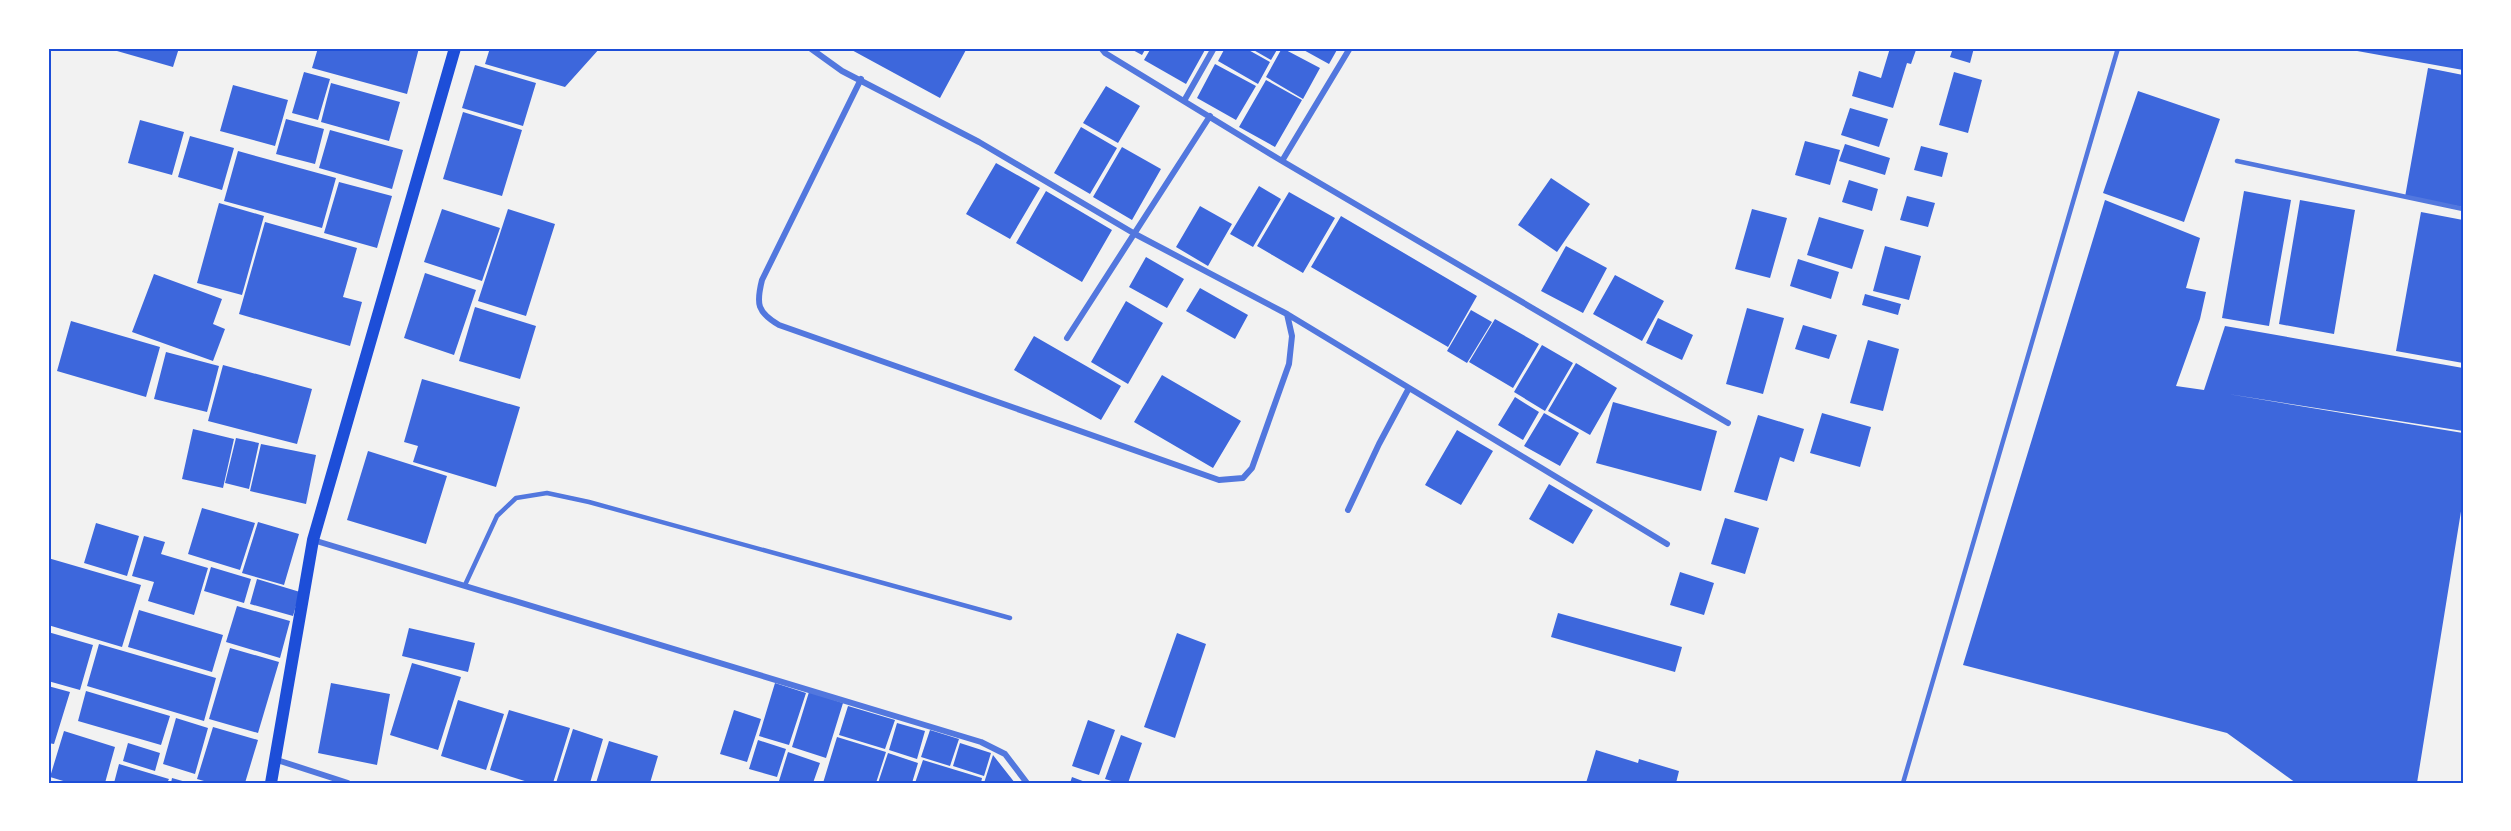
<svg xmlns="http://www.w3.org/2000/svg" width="2511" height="831" font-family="'Titillium Web',sans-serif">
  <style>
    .building { fill: #3d67dc }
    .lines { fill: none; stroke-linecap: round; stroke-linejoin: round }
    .service { stroke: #5277de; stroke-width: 4.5 }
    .minor { stroke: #5277de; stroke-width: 6 }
    .secondary { stroke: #1d4ed8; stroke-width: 12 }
    .neatline { fill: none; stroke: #1d4ed8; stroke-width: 2 }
  </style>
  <rect width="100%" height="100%" fill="#f2f2f2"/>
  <path class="building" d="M 118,48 L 179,48 L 173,67 L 117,51 Z
    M 318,48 L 419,48 L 407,94 L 312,68 Z
    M 490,48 L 600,48 L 565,87 L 485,64 Z
    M 848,48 L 967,48 L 940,98 Z
    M 1129,48 L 1146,48 L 1142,55 Z
    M 1151,48 L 1206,48 L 1186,84 L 1144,60 Z
    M 1225,48 L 1245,48 L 1270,62 L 1258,84 L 1218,61 Z
    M 1250,48 L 1278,48 L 1271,60 Z
    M 1282,48 L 1320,68 L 1303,99 L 1266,77 Z
    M 1300,48 L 1338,48 L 1329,64 Z
    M 1890,48 L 1916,50 L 1911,64 L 1907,63 L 1893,108 L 1852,96 L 1859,71 L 1881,78 Z
    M 1953,48 L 1974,48 L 1970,63 L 1950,57 Z
    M 2346,48 L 2463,48 L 2463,70 L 2346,49 Z
    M 1215,64 L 1256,86 L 1236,120 L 1197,98 Z
    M 475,65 L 536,83 L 523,126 L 462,108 Z
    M 2428,68 L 2463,75 L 2463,207 L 2405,197 Z
    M 304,72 L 330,79 L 318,120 L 292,113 Z
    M 1954,72 L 1982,80 L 1968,133 L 1939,125 Z
    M 1266,80 L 1302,100 L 1275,147 L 1239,127 Z
    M 331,83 L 400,102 L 389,141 L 321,122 Z
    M 233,85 L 288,100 L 275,146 L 220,131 Z
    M 1106,86 L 1140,106 L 1118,143 L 1083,123 Z
    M 2138,91 L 2220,119 L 2184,222 L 2103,193 Z
    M 1850,108 L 1888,119 L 1879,147 L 1841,135 Z
    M 463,112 L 522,130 L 502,196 L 443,179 Z
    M 286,119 L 324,129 L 315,164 L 276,154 Z
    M 140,120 L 184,132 L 172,175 L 128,163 Z
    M 1081,127 L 1117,148 L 1090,194 L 1054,173 Z
    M 330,130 L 403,150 L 392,189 L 319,168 Z
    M 190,136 L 234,148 L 222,190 L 178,177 Z
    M 1805,141 L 1840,150 L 1830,185 L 1795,175 Z
    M 1845,144 L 1890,158 L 1885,175 L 1839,161 Z
    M 1921,146 L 1948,153 L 1942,177 L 1914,170 Z
    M 1122,147 L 1161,169 L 1132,220 L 1093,197 Z
    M 238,151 L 336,178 L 322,228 L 224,201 Z
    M 996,163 L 1040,188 L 1010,239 L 966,214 Z
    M 1551,178 L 1590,204 L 1557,252 L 1518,225 Z
    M 1849,180 L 1878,189 L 1872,211 L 1842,202 Z
    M 339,182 L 392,196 L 377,248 L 324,233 Z
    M 1259,186 L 1281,199 L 1253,247 L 1230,234 Z
    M 1046,191 L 1112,230 L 1082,282 L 1016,243 Z
    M 2244,191 L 2291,200 L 2269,326 L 2222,318 Z
    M 1289,192 L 1335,218 L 1303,273 L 1257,246 Z
    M 1907,196 L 1935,203 L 1928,227 L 1900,220 Z
    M 2105,200 L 2200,238 L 2186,288 L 2206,292 L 2200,319 L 2176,386 L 2204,390 L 2225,326 L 2463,368 L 2463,431 L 2228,394 L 2463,433 L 2463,499 L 2417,783 L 2296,783 L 2227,733 L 1963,665 Z
    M 2300,200 L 2355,210 L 2334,334 L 2279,324 Z
    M 219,203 L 264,216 L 242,295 L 197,283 Z
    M 1200,206 L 1232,224 L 1208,266 L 1176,247 Z
    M 442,209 L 500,228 L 482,281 L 424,262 Z
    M 508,209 L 555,224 L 526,316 L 478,301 Z
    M 1752,209 L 1787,218 L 1770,278 L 1735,269 Z
    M 2421,212 L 2463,220 L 2463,363 L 2396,351 Z
    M 1341,216 L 1477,296 L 1448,347 L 1311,267 Z
    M 1819,217 L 1864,230 L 1852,269 L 1807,255 Z
    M 265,222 L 357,248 L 343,297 L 362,302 L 350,346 L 239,314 Z
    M 1566,246 L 1607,268 L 1583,313 L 1541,291 Z
    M 1885,246 L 1921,256 L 1909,300 L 1873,291 Z
    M 1146,257 L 1184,279 L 1167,308 L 1129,287 Z
    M 1798,259 L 1839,272 L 1831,299 L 1790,286 Z
    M 425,273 L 476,290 L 454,355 L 404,338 Z
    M 154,274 L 222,299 L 213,324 L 225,329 L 213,361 L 132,332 Z
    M 1615,275 L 1664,301 L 1642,341 L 1593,314 Z
    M 1200,288 L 1248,315 L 1235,339 L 1186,311 Z
    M 1865,294 L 1901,304 L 1898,315 L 1862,305 Z
    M 1126,301 L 1163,323 L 1128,384 L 1091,362 Z
    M 475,307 L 536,326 L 520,379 L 459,361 Z
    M 1747,308 L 1784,318 L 1763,394 L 1726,384 Z
    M 1471,310 L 1492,322 L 1467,363 L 1447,351 Z
    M 1658,318 L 1693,335 L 1682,360 L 1646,343 Z
    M 1495,319 L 1539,344 L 1513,388 L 1469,362 Z
    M 71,321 L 160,347 L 146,397 L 57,371 Z
    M 1803,325 L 1837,335 L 1829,359 L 1795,349 Z
    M 1034,336 L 1121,386 L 1101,420 L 1014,370 Z
    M 1868,340 L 1899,349 L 1883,411 L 1850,403 Z
    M 1542,345 L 1573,363 L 1545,411 L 1514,392 Z
    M 166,352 L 219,366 L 207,412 L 154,399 Z
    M 1576,363 L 1617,388 L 1590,435 L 1548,411 Z
    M 223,365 L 312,389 L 297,444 L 208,421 Z
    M 1162,375 L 1241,421 L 1213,468 L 1134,422 Z
    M 422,379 L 520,407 L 496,487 L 413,462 L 418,446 L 404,442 Z
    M 1515,397 L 1539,412 L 1523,440 L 1498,425 Z
    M 1613,402 L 1717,431 L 1701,491 L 1596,463 Z
    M 1544,413 L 1579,433 L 1560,466 L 1524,446 Z
    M 1822,413 L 1871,427 L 1860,467 L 1810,453 Z
    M 1758,415 L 1804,429 L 1794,462 L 1780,457 L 1767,501 L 1734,492 Z
    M 193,429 L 234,439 L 223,488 L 182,479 Z
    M 1457,430 L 1493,451 L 1461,505 L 1425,485 Z
    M 236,438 L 259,443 L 249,489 L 225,483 Z
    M 261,444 L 316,455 L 306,504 L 250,491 Z
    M 368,451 L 447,476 L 426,544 L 347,520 Z
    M 1549,484 L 1593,510 L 1573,544 L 1529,519 Z
    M 202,508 L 255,523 L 240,570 L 188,554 Z
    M 1725,518 L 1759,528 L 1745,574 L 1711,564 Z
    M 258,522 L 299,534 L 284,585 L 242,573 Z
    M 96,523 L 139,536 L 127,576 L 84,563 Z
    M 144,536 L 165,542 L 161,554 L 208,568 L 194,615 L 148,601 L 154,582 L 132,576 Z
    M 48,558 L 141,585 L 122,647 L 48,625 Z
    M 211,567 L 251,579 L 244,603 L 204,591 Z
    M 1680,572 L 1714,583 L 1704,615 L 1670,605 Z
    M 257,579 L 300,592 L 293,616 L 250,604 Z
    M 237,606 L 290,621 L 280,658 L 226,642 Z
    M 139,610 L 223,635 L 212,672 L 128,647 Z
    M 1558,613 L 1682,647 L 1675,672 L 1551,637 Z
    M 409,628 L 475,643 L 468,672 L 402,656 Z
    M 48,632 L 93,645 L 80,690 L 48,681 Z
    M 1177,633 L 1206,644 L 1175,738 L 1144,727 Z
    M 99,644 L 216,678 L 204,721 L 87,686 Z
    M 230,648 L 279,662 L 258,733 L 209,719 Z
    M 412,663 L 461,677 L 438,750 L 390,735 Z
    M 331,683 L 390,694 L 377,765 L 318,753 Z
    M 775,683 L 806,693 L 789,745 L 759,736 Z
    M 48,686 L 70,692 L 54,744 L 48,743 Z
    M 86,691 L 170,716 L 161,745 L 78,721 Z
    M 809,692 L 843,703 L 826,758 L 792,747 Z
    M 458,700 L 504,714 L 486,770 L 441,756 Z
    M 848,706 L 895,720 L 885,749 L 839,735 Z
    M 509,710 L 570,728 L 553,783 L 531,783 L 490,770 Z
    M 734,710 L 761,719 L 747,762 L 720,754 Z
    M 176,718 L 208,728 L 195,774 L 163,764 Z
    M 1088,720 L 1115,730 L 1099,775 L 1072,766 Z
    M 897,723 L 925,731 L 917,759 L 889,750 Z
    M 213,727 L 258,740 L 245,783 L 211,783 L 197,779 Z
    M 573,729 L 603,739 L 590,783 L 556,783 Z
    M 930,730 L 959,739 L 950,766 L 921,757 Z
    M 64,731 L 115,747 L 105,783 L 70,783 L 50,777 Z
    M 1121,735 L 1142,743 L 1128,783 L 1118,783 L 1105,779 Z
    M 837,737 L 886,752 L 876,783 L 823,783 Z
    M 758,740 L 786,749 L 777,777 L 749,769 Z
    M 609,741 L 658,756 L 650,783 L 596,783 Z
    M 128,743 L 160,753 L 155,771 L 123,761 Z
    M 960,743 L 991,753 L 984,776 L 953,766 Z
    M 1596,750 L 1638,763 L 1639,759 L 1679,771 L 1676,783 L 1586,783 Z
    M 788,752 L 820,763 L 813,783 L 786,783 L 779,781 Z
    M 888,753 L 918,763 L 912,783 L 878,783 Z
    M 993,755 L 1015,783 L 984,783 Z
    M 923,760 L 982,778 L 981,783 L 915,783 Z
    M 119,764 L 169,779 L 167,783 L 114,783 Z
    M 1072,777 L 1088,783 L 1070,783 Z
    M 172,778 L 186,782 L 186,783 L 171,783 Z"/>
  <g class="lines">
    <path class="service" d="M 2237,161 L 2463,209
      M 465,585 L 497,516 L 516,498 L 547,493 L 589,502 L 1010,618
      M 1903,783 L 2118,48"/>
    <path class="minor" d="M 810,48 L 842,71 L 979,142 L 1135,234 L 1287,314 L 1667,544
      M 1101,48 L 1105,53 L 1282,161 L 1728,423
      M 861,79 L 762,280 C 756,304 757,312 779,325 L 1219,480 L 1243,478 L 1252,468 L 1289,364 L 1292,336 L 1287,314
      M 1184,101 L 1214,48
      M 1282,161 L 1350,48
      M 1067,338 L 1210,116
      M 1348,510 L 1379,444 L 1409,388
      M 313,540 L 981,742 L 1005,754 L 1027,783
      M 277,760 L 348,783"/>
    <path class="secondary" d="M 271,783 L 313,540 L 455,48"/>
  </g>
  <rect width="2511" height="831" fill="none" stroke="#ffffff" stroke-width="99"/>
  <rect x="50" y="50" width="2412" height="732" class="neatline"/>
</svg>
